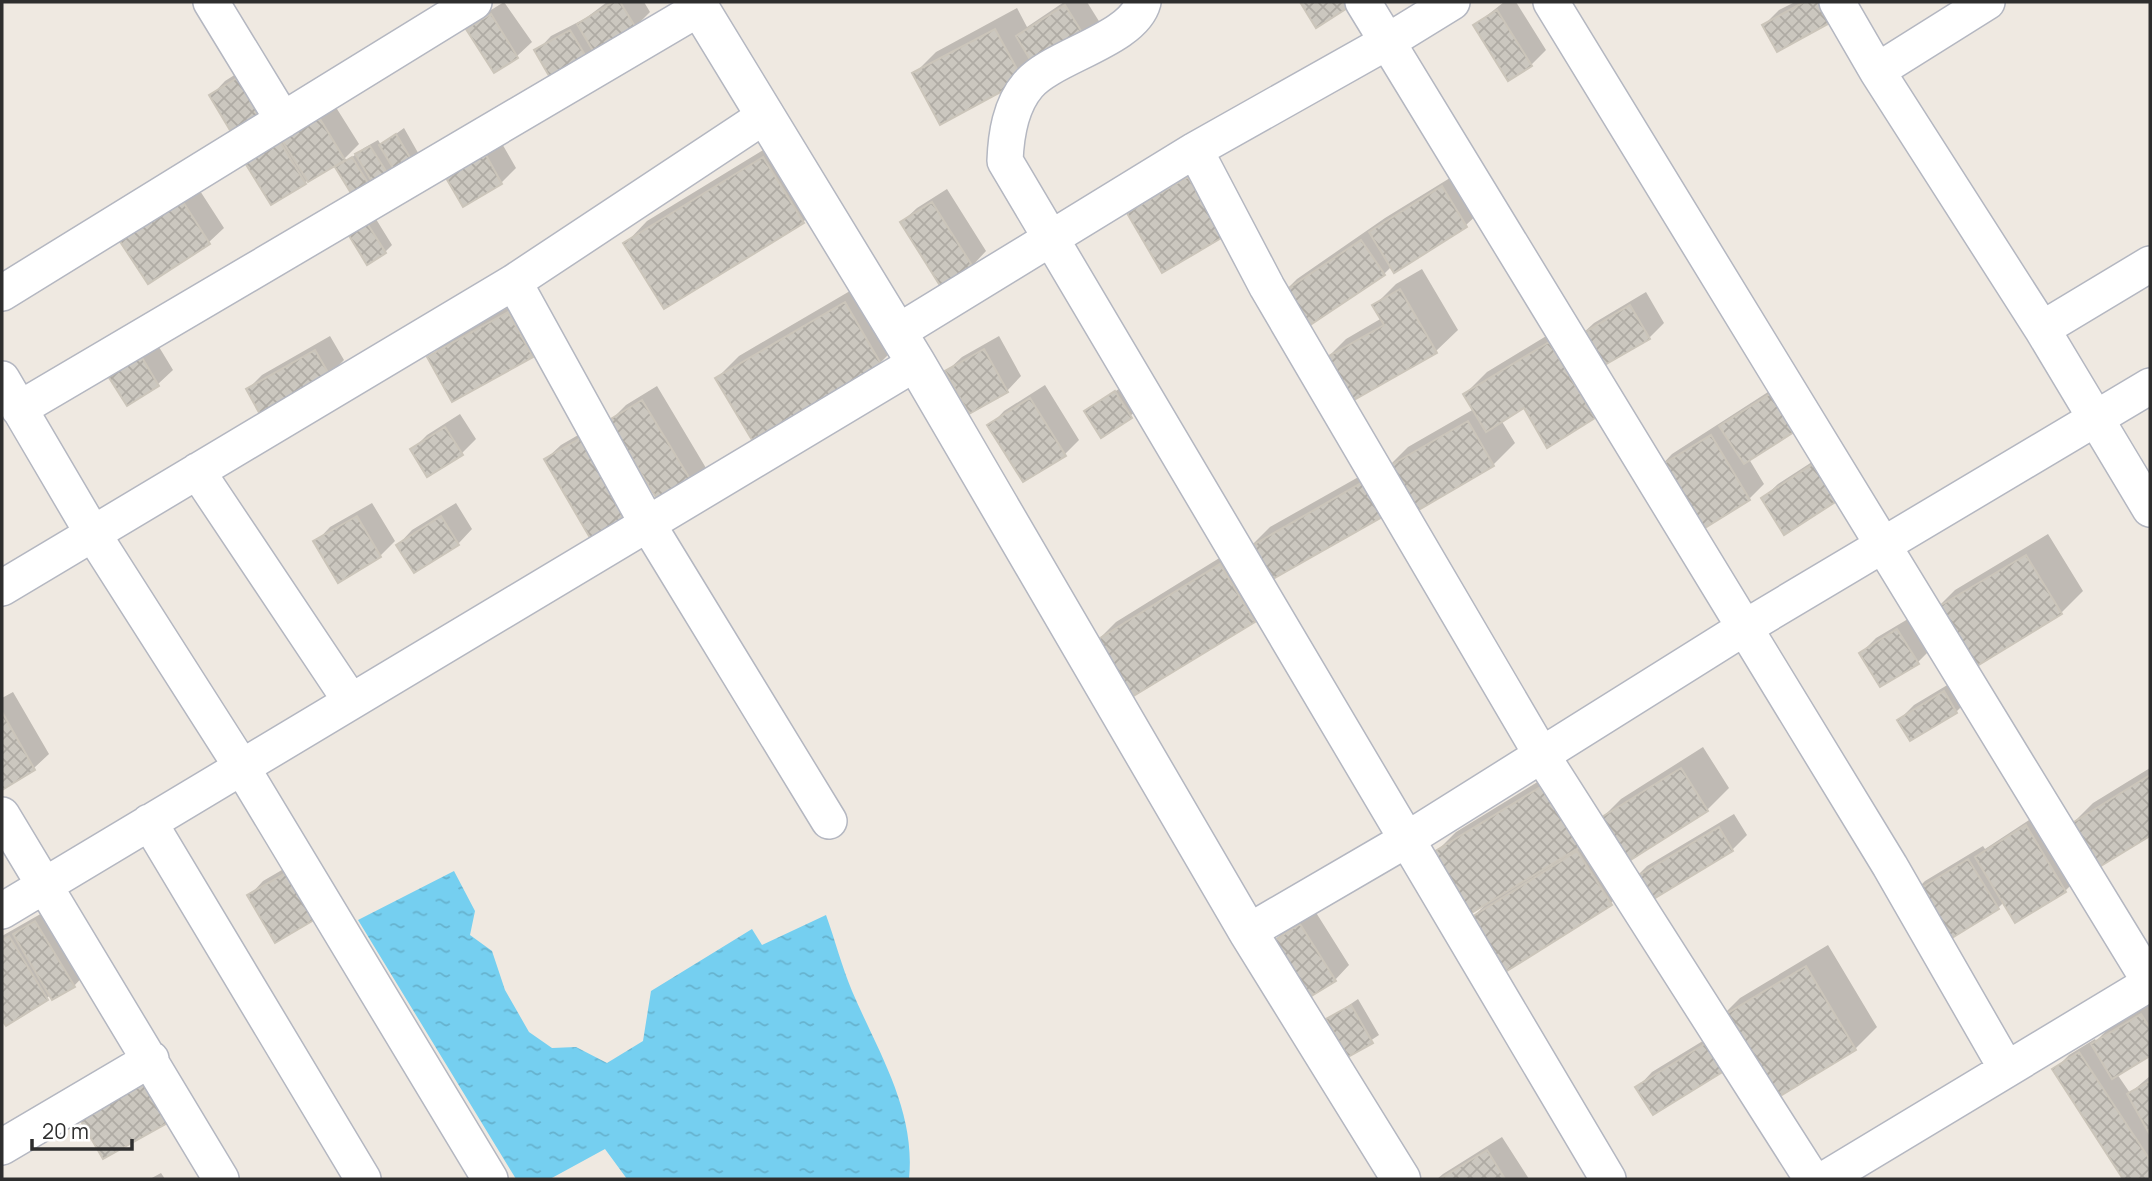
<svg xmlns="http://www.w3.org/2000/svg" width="2152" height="1181" font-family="Manrope,sans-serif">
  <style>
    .water { fill: url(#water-ripples) }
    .shadow { fill: #0003 }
    .building { fill: url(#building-cross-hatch); stroke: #cbc5ba; stroke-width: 2 }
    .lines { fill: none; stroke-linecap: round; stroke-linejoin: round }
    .street-casing { stroke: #b4b7c1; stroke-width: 38 }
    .secondary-casing { stroke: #b4b7c1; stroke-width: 41 }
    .street { stroke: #fff; stroke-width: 35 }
    .secondary { stroke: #fff; stroke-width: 38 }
  </style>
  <defs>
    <pattern id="water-ripples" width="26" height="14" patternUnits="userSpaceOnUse" patternTransform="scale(1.75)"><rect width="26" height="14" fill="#75cff0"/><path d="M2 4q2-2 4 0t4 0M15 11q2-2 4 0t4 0" fill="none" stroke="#66b2ce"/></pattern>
    <pattern id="building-cross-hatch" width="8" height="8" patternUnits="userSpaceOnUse" patternTransform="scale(1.75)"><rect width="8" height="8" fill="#cbc7bf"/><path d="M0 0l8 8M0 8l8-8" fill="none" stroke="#afaba4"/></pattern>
  </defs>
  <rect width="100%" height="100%" fill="#efe9e1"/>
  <path class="water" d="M 454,871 L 475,911 L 470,935 L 492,951 L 505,990 L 529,1032 L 552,1048 L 576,1047 L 607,1063 L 643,1041 L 651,991 L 752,929 L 762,945 L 826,915 C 835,940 842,967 852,991 C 878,1052 916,1110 909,1179 L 627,1179 L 605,1149 L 550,1179 L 516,1179 L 358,920 Z"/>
  <path class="shadow" d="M 504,2 L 532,42 L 517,56 L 494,71 L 468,29 L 483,15 Z
    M 607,2 L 644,2 L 650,12 L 635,27 L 587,59 L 537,51 L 551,36 L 586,18 Z
    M 1064,2 L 1087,2 L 1102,26 L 1022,79 L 914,74 L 936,52 L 1017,8 L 1027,27 Z
    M 1504,2 L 1516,2 L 1546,50 L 1531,65 L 1509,79 L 1475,25 Z
    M 1795,2 L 1847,2 L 1764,25 L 1779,10 Z
    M 260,59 L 284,99 L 211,96 L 225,81 Z
    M 332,101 L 359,144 L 344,159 L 272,202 L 245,158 Z
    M 404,128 L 421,158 L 370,186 L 338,168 L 364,148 L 378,140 L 381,145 Z
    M 497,135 L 516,168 L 501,183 L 444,171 Z
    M 786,136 L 825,200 L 803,222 L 626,243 L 647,221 Z
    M 1203,164 L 1236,221 L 1129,214 L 1143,199 Z
    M 1458,173 L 1481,211 L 1466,225 L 1394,270 L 1392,266 L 1384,274 L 1282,294 L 1297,279 L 1385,218 Z
    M 193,180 L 224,228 L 209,242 L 148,282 L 118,234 Z
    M 947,189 L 986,251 L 972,266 L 902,222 L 917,208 Z
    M 371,211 L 392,245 L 385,252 L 347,229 Z
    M 1422,269 L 1458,330 L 1436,351 L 1324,361 L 1346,339 L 1382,318 L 1374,306 L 1396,284 Z
    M 867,281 L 902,341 L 880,363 L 717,378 L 739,356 Z
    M 1646,292 L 1664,323 L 1649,338 L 1599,367 L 1616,395 L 1594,417 L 1524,406 L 1501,420 L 1515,443 L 1493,465 L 1401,495 L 1265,582 L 1276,599 L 1254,620 L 1094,644 L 1116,622 L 1242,544 L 1246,551 L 1270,527 L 1385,462 L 1388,467 L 1408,447 L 1474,409 L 1465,394 L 1487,372 L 1571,321 L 1580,336 L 1594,323 Z
    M 523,299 L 547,341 L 532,355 L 429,358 L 444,343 Z
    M 330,336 L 344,360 L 329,375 L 248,389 L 262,375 Z
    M 999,336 L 1021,376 L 1007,391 L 947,371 L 962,357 Z
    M 156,342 L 173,370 L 158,384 L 127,404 L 125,361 Z
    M 1785,381 L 1749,459 L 1764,484 L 1749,499 L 1658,469 L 1672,454 Z
    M 1045,385 L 1079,440 L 1065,454 L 990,426 L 1004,411 Z
    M 657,386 L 706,468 L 692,482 L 611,420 L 626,405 Z
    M 1123,386 L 1138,410 L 1102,436 L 1086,412 Z
    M 460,414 L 476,439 L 462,453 L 412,450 L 427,435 Z
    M 604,420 L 651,501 L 546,459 L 561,445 Z
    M 1832,449 L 1853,483 L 1763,498 L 1778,484 Z
    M 372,503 L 395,541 L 380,556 L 316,542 L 330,527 Z
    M 456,503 L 472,529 L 458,544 L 398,545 L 412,530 Z
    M 2048,534 L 2083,591 L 2061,613 L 1933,612 L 1955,590 Z
    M 1913,616 L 1932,648 L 1918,662 L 1861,653 L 1876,638 Z
    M 1959,678 L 1971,697 L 1956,712 L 1899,720 L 1914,705 Z
    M 13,692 L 49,754 L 34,768 L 2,788 L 2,698 Z
    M 1703,747 L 1729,788 L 1707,810 L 1625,861 L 1632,881 L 1647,866 L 1734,814 L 1747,835 L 1732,850 L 1633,881 L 1610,904 L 1470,920 L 1487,903 L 1434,854 L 1456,832 L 1565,765 L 1599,821 L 1621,799 Z
    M 2150,768 L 2150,834 L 2097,867 L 2071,825 L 2093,803 Z
    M 2041,812 L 2080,876 L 2065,891 L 2004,902 L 1998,908 L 1910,896 L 1925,881 L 1983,846 L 1985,849 Z
    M 306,856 L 332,901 L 249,896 L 263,881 Z
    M 51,908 L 88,971 L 74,986 L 51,995 L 6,1024 L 2,1016 L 2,936 Z
    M 1315,911 L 1349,965 L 1335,980 L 1271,944 L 1286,929 Z
    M 1828,945 L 1877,1027 L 1855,1049 L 1768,1101 L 1740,1055 L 1638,1087 L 1652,1072 L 1724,1028 L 1718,1020 L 1740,998 Z
    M 1358,999 L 1379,1035 L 1349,1055 L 1329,1019 Z
    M 2150,1004 L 2150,1054 L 2117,1074 L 2130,1093 L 2150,1076 L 2150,1179 L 2125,1179 L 2054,1070 L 2069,1055 L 2095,1039 L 2096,1041 L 2108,1029 Z
    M 1502,1137 L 1529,1179 L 1437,1179 L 1443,1174 Z
    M 161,1173 L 165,1179 L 150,1179 Z"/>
  <path class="building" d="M 613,2 L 620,2 L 636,28 L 595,54 L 577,24 Z
    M 1300,2 L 1346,2 L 1349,7 L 1316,28 Z
    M 1804,2 L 1825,2 L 1835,20 L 1777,52 L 1762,25 Z
    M 1065,5 L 1088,42 L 1038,73 L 1016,36 Z
    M 1497,10 L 1532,66 L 1508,81 L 1473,25 Z
    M 491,14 L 518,58 L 494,73 L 466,29 Z
    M 995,29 L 1023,80 L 940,125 L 912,73 Z
    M 570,30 L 588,60 L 552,81 L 534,50 Z
    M 245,73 L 271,115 L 234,137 L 209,95 Z
    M 317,114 L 345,160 L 308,182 L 280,137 Z
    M 396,134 L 415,166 L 398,176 L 379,145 Z
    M 277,137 L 306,184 L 271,205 L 242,158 Z
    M 370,146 L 391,179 L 376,188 L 355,154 Z
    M 482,148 L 502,184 L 463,207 L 442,171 Z
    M 352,157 L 371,188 L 354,198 L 335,167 Z
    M 763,157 L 804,223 L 664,309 L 623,243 Z
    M 1188,177 L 1223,237 L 1162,273 L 1127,213 Z
    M 1442,186 L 1467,227 L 1394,273 L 1369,232 Z
    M 178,194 L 210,244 L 148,284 L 115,234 Z
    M 932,202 L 973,267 L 941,287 L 900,222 Z
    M 363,217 L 386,253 L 367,265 L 345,229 Z
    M 1361,240 L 1385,275 L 1304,329 L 1280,294 Z
    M 1400,289 L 1437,353 L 1347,404 L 1322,360 L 1384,325 L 1372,305 Z
    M 845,302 L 881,364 L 752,440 L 715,378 Z
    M 1630,305 L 1650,339 L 1596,370 L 1577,337 Z
    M 508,312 L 533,357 L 452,402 L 427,357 Z
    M 1549,342 L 1595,418 L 1547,448 L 1524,408 L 1486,432 L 1463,394 Z
    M 984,349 L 1008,392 L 969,414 L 945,371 Z
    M 315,350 L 330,376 L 261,416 L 246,389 Z
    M 141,356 L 159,386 L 127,406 L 108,376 Z
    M 1115,391 L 1132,418 L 1101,438 L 1084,411 Z
    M 1770,394 L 1794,432 L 1744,464 L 1719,426 Z
    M 1030,398 L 1066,456 L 1023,482 L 987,425 Z
    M 642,400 L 693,484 L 660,504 L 609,420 Z
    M 1468,421 L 1494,466 L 1410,515 L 1384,469 Z
    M 445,427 L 463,455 L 427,477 L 410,449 Z
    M 589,433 L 637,517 L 593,543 L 544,459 Z
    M 1711,435 L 1750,500 L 1695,534 L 1655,469 Z
    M 1816,462 L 1840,499 L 1784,535 L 1761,498 Z
    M 1363,482 L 1382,517 L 1266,583 L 1246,549 Z
    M 357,516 L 381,557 L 338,583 L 313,541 Z
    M 441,516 L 459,545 L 414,573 L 396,545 Z
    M 2026,555 L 2062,614 L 1967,672 L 1931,611 Z
    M 1220,564 L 1255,622 L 1127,700 L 1092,643 Z
    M 1897,629 L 1919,664 L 1880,687 L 1859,653 Z
    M 1944,691 L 1957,713 L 1910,741 L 1897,720 Z
    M 2,712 L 35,770 L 2,790 Z
    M 1681,768 L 1708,811 L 1624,864 L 1597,820 Z
    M 2150,775 L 2150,836 L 2096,869 L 2069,825 Z
    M 1542,786 L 1580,847 L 1470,914 L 1432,853 Z
    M 2026,825 L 2066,892 L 2015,923 L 1975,857 Z
    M 1719,827 L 1733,851 L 1645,904 L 1631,880 Z
    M 1577,851 L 1612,905 L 1502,974 L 1467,920 Z
    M 1968,859 L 1999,909 L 1939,946 L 1908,896 Z
    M 291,870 L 319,917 L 275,943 L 247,895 Z
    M 35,921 L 75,987 L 52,1000 L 13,934 Z
    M 1300,924 L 1336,981 L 1305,1000 L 1269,944 Z
    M 9,936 L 48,1000 L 6,1026 L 2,1020 L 2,940 Z
    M 1806,966 L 1856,1050 L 1767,1104 L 1716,1020 Z
    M 1351,1005 L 1373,1043 L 1348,1057 L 1326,1019 Z
    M 2141,1014 L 2150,1028 L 2150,1056 L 2112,1079 L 2091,1044 Z
    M 1711,1040 L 1729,1068 L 1653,1115 L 1635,1087 Z
    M 2079,1052 L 2150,1160 L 2150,1179 L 2123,1179 L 2052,1069 Z
    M 144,1078 L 169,1122 L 103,1159 L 78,1116 Z
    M 2150,1081 L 2150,1135 L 2127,1094 Z
    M 1487,1150 L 1505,1179 L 1440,1179 Z"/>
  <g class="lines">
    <g class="street-casing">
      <path id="street" d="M 211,2 L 283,120
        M 1143,2 C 1133,40 1052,56 1028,85 C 1010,106 1006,135 1005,161 L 1608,1179
        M 1363,2 L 1890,866 L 2006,1068
        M 1551,2 L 2150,982
        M 1837,2 L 1877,71 L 2042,329 L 2150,509
        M 1877,71 L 1987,2
        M 1195,150 L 1267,287 L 1541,754 L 1812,1179
        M 514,282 L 647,523 L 829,821
        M 2,293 L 474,2
        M 2042,329 L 2150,264
        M 898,332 L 1195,150 L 1387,42 L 1452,2
        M 2,379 L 93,534 L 241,766 L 490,1179
        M 19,409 L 700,8
        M 197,471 L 350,700
        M 2,588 L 514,282 L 766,115
        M 2,815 L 221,1179
        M 149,822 L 363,1179
        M 2,911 L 916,363
        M 1248,932 L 1406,840 L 1744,628 L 2150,386
        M 2,1147 L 151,1059
        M 1825,1179 L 2150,983"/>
    </g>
    <g class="secondary-casing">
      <path id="secondary" d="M 696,2 L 916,363 L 1248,932 L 1401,1179"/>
    </g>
    <use href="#street" class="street"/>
    <use href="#secondary" class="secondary"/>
  </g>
  <rect width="2152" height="1181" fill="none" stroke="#2e2e2e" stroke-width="7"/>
  <path d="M32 1139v10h100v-10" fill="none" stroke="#2e2e2e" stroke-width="3.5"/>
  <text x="42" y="1139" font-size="21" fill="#2e2e2e" stroke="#ffffff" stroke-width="5" paint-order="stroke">20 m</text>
</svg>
